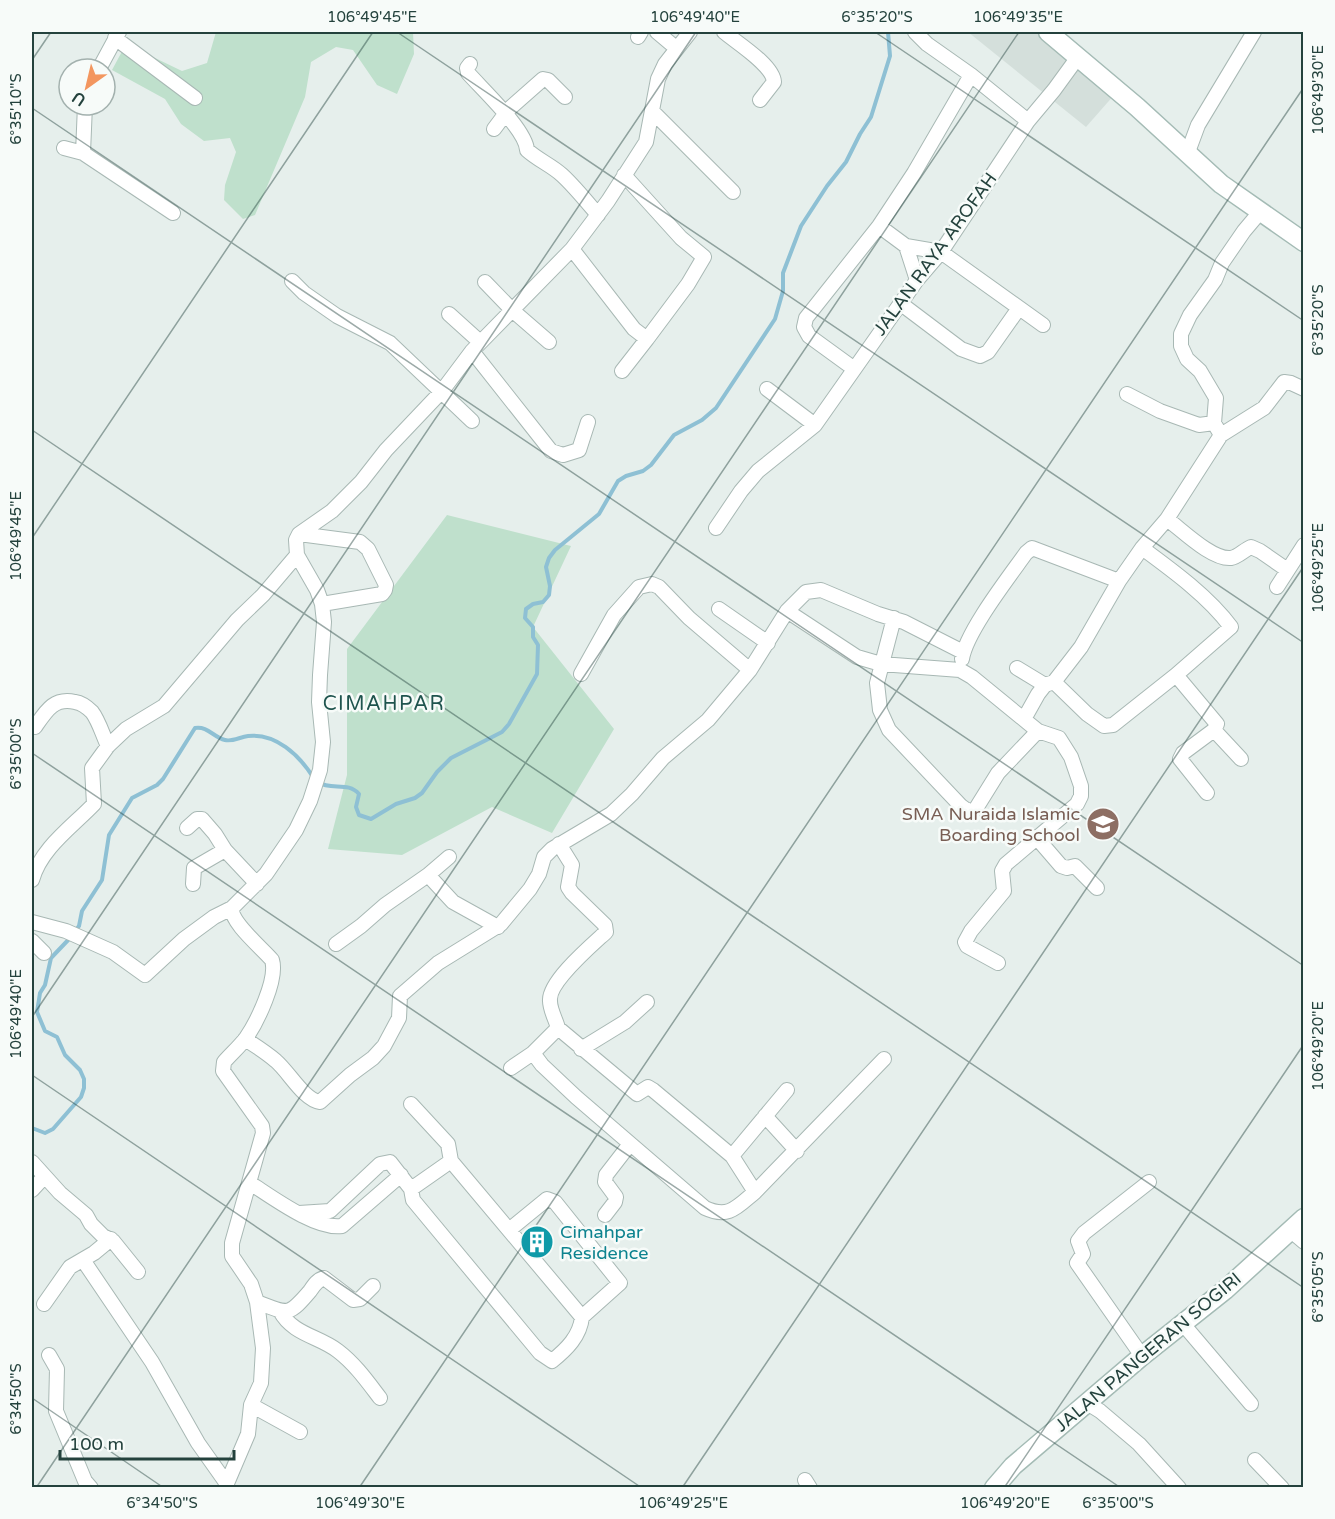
<svg xmlns="http://www.w3.org/2000/svg" width="1335" height="1519" font-family="'Varela Round',sans-serif">
  <style>
    .built { fill: #d4dfdb }
    .green { fill: #bfe0cc }
    .lines { fill: none; stroke-linecap: round; stroke-linejoin: round }
    .stream { stroke: #8ec0d4; stroke-width: 4 }
    .street-casing { stroke: #a8b8b4; stroke-width: 16 }
    .secondary-casing { stroke: #a4bbb5; stroke-width: 21 }
    .street { stroke: #fff; stroke-width: 14 }
    .secondary { stroke: #fff; stroke-width: 18 }
    .ticks { fill: none; stroke: #24423d; stroke-width: 1.5; stroke-opacity: 0.45 }
    .labels { text-anchor: middle; dominant-baseline: central; stroke-width: 5; stroke-linejoin: round; paint-order: stroke }
    .street-label { font-size: 18px; fill: #24423d; stroke: #f7fbf9 }
    .education-label { font-size: 18px; fill: #785e54; stroke: #f7fbf9; text-anchor: end }
    .culture-label { font-size: 18px; fill: #0d838f; stroke: #f7fbf9; text-anchor: start }
    .neighbourhood-label { font-size: 20px; letter-spacing: 1.5px; fill: #1f544e; stroke: #f7fbf9 }
    .neatline { fill: none; stroke: #24423d; stroke-width: 2 }
    .ticks-label { font-size: 15px; text-anchor: middle; fill: #24423d }
  </style>
  <rect width="100%" height="100%" fill="#e6efec"/>
  <path class="built" d="M 968,32 L 1041,32 L 1115,94 L 1086,127 Z"/>
  <path class="green" d="M 216,32 L 413,32 L 414,54 L 397,94 L 377,85 L 353,50 L 336,47 L 311,62 L 305,97 L 255,215 L 243,219 L 224,200 L 225,185 L 236,152 L 230,138 L 204,141 L 181,124 L 165,99 L 112,70 L 126,44 L 182,71 L 207,63 Z
    M 447,515 L 571,546 L 533,627 L 614,729 L 552,833 L 492,807 L 402,855 L 328,849 L 347,775 L 347,649 Z"/>
  <g class="lines">
    <path class="stream" d="M 318,782 C 331,791 348,781 359,794 L 356,807 L 359,815 L 371,819 L 396,804 L 415,798 L 422,793 L 437,772 L 451,758 L 502,732 L 509,724 L 537,674 L 538,645 L 533,637 L 533,627 L 525,618 L 526,609 L 533,604 L 543,602 L 549,595 L 550,586 L 546,567 L 549,558 L 555,550 L 599,514 L 618,481 L 626,476 L 643,471 L 651,465 L 674,435 L 702,420 L 716,408 L 775,319 L 783,291 L 783,273 L 801,226 L 827,186 L 846,162 L 860,134 L 871,117 L 890,56 L 888,32
      M 75,931 L 79,926 L 82,911 L 102,880 L 109,835 L 132,798 L 157,785 L 163,779 L 195,728 C 208,726 213,737 225,740 C 232,742 240,737 248,736 C 276,733 299,755 313,777
      M 32,1128 L 45,1133 L 53,1129 L 81,1097 L 84,1088 L 84,1079 L 80,1070 L 65,1055 L 57,1037 L 45,1031 L 37,1012 L 40,993 L 45,985 L 51,958 L 71,937"/>
    <g class="street-casing">
      <path id="street" d="M 657,32 L 676,48
        M 724,32 C 737,43 773,65 774,82 L 760,100
        M 915,32 L 927,44 L 971,75 L 1028,121
        M 638,37 L 641,32
        M 115,38 L 195,98
        M 470,64 L 467,68 L 468,73 C 483,90 526,130 527,150 C 538,160 551,165 562,175 C 575,187 587,202 598,215
        M 99,69 L 119,32
        M 85,105 L 83,153 L 173,213
        M 652,111 L 733,192
        M 494,129 L 509,109 L 543,79 L 548,80 L 565,97
        M 64,148 L 83,153
        M 1188,152 L 1198,125 L 1254,32
        M 624,175 L 681,238 L 704,257 L 688,284 L 647,339
        M 879,226 L 906,246 L 941,252 L 1043,325
        M 906,246 L 917,280
        M 572,249 L 634,329 L 647,339 L 622,371
        M 292,281 L 304,293 L 337,316 L 390,343 L 472,421
        M 485,282 L 512,310 L 549,342
        M 900,303 L 961,349 L 980,356 L 988,352 L 1019,308
        M 449,314 L 480,342
        M 472,351 L 551,451 L 563,455 L 579,450 L 588,422
        M 853,368 L 809,336 L 804,327 L 806,318 L 879,226 L 914,173 L 971,75
        M 767,389 L 815,425
        M 1127,394 L 1160,411 L 1199,425 L 1214,423
        M 1221,435 L 1264,408 L 1284,382 L 1291,383 L 1304,389
        M 1167,519 C 1182,530 1212,560 1231,558 C 1238,557 1244,550 1251,547 L 1260,551 L 1286,569
        M 716,528 L 741,491 L 758,471 L 815,425 L 917,280 L 941,252 L 1028,121 L 1054,90 L 1078,57
        M 299,534 L 360,542 L 368,549 L 386,585 L 385,590 L 382,594 L 322,604
        M 1142,548 C 1172,570 1209,597 1231,627 L 1176,675
        M 1277,587 L 1304,545
        M 719,609 L 768,643
        M 787,611 L 857,657 L 881,664 L 960,670 L 972,677 L 1038,731 L 1059,738 L 1071,757 L 1081,786 L 1081,796 L 1077,804 L 1006,864 L 1002,871 L 1004,891 L 971,931 L 965,942 L 967,946 L 998,963
        M 894,618 L 877,683 L 880,710 L 889,730 L 961,806 L 968,811 L 975,810 L 998,773 L 1038,731
        M 962,659 C 966,632 1009,577 1026,553 L 1032,548 L 1119,581
        M 1017,668 L 1045,685
        M 581,674 L 614,615 L 639,587 L 652,584 L 659,587 L 689,618 L 750,670
        M 1054,682 L 1087,714 L 1104,726 L 1113,725 L 1176,675 L 1217,724 L 1214,730 L 1183,753 L 1180,759 L 1207,793
        M 1024,719 L 1038,694 L 1045,685 L 1054,682 L 1081,647 L 1119,581 L 1142,548 L 1167,519 L 1221,435 L 1214,423 L 1216,398 L 1200,371 L 1187,359 L 1181,346 L 1181,334 L 1190,315 L 1215,280 L 1222,263 L 1244,231 L 1260,212
        M 35,727 C 46,711 54,697 75,702 C 82,703 87,707 92,712 C 99,721 103,736 108,746
        M 1214,730 L 1241,759
        M 187,828 L 197,819 L 202,819 L 215,834 L 225,850 L 257,884
        M 1036,837 L 1061,866 L 1067,868 L 1075,866 L 1097,888
        M 559,844 L 572,865 L 568,887 L 572,893 L 605,925 L 606,932 C 592,945 548,982 550,1001 C 550,1010 556,1020 558,1028 L 533,1053 L 542,1065 L 576,1097 L 705,1208 C 729,1219 737,1207 755,1192 L 884,1059
        M 428,875 L 449,857
        M 32,880 C 41,848 72,827 94,804 L 92,768 L 108,746 L 126,729 L 164,706 L 237,620 L 263,595 L 297,555
        M 193,884 L 194,868 L 225,850
        M 32,922 L 66,931 L 113,952 L 145,975 L 184,939 L 214,917 L 232,908
        M 32,941 L 44,953
        M 336,944 L 361,926 L 385,905 L 428,875 L 453,902 L 498,927
        M 558,1028 L 637,1094 L 648,1087 L 653,1090 L 732,1156 L 755,1192
        M 245,1039 C 256,1046 267,1053 276,1061 C 289,1072 304,1100 320,1102 L 350,1075 L 373,1058 L 384,1046 L 399,1018 L 400,996 L 438,963 L 501,924 L 530,889 L 539,874 L 544,857 L 552,849 L 611,814 L 632,794 L 663,758 L 708,720 L 750,670 L 787,611 L 806,592 L 821,590 L 878,614 L 904,622 L 963,652
        M 581,1049 L 625,1022 L 647,1002
        M 511,1068 L 533,1053
        M 411,1104 L 448,1144 L 451,1161
        M 765,1116 L 797,1151
        M 732,1156 L 787,1090
        M 32,1162 L 60,1193 L 86,1215 L 91,1224 L 103,1236 L 113,1241 L 138,1272
        M 250,1183 C 272,1197 316,1230 342,1226 L 401,1175
        M 32,1190 L 44,1177
        M 299,1213 L 330,1211 L 380,1164 L 390,1162 L 411,1189 L 413,1200 L 540,1353 L 552,1361 C 567,1349 580,1336 582,1317 L 451,1161 L 411,1189
        M 605,1215 L 615,1202 L 616,1197 L 605,1182 L 606,1175 L 630,1144
        M 509,1230 L 547,1199 L 555,1202 L 620,1283 L 582,1317
        M 1291,1231 L 1304,1242
        M 83,1260 L 152,1362 L 198,1443 L 227,1484
        M 257,1302 C 288,1314 288,1317 310,1291 C 314,1285 317,1280 324,1278 L 353,1300 L 360,1299 L 373,1286
        M 44,1304 L 70,1267 L 94,1253 L 111,1239
        M 280,1311 C 293,1335 319,1336 338,1351 C 355,1364 367,1381 380,1398
        M 1183,1324 L 1251,1404
        M 49,1355 L 57,1369 L 56,1411 L 85,1481 L 91,1488
        M 1142,1356 L 1077,1263 L 1083,1254 L 1078,1241 L 1084,1233 L 1149,1182
        M 1087,1403 L 1100,1411 L 1139,1444 L 1179,1488
        M 251,1405 L 300,1432
        M 1255,1460 L 1282,1488
        M 805,1480 L 810,1488
        M 225,1488 L 248,1434 L 251,1405 L 261,1383 L 263,1348 L 257,1302 L 251,1284 L 232,1256 L 232,1243 L 263,1133 L 262,1126 L 223,1071 L 224,1062 C 231,1054 240,1046 246,1038 C 257,1022 278,979 272,960 C 263,949 230,922 232,908 L 266,874 L 296,830 L 310,801 L 320,770 L 323,742 L 319,702 L 320,675 L 324,622 L 322,604 L 317,590 L 297,555 L 296,540 L 299,534 L 332,511 L 361,482 L 386,450 L 442,391 L 472,351 L 572,249 L 608,201 L 646,142 L 658,79 L 665,64 L 690,32"/>
    </g>
    <g class="secondary-casing">
      <path id="secondary" d="M 1048,32 L 1137,107 L 1221,184 L 1304,242
        M 994,1488 L 1013,1466 L 1142,1356 L 1225,1290 L 1304,1218"/>
    </g>
    <use href="#street" class="street"/>
    <use href="#secondary" class="secondary"/>
  </g>
  <path class="ticks" d="M 397,32 L 1304,643M 875,32 L 1304,321M 32,60 L 51,32M 32,108 L 1304,966M 32,430 L 1304,1288M 32,538 L 373,32M 32,753 L 1121,1488M 32,1017 L 696,32M 32,1075 L 642,1488M 32,1398 L 164,1488M 36,1488 L 1019,32M 359,1488 L 1304,87M 682,1488 L 1304,566M 1004,1488 L 1304,1044"/>
  <defs>
    <g id="school-disc" transform="scale(1.725)"><circle r="9.5" fill="#8d6e63" stroke="#f7fbf9"/><path d="M0-5L7-2L0 1L-7-2ZM-4 1L0 2.5L4 1V4Q0 6-4 4Z" fill="#fff"/></g>
    <g id="building-disc" transform="scale(1.725)"><circle r="9.5" fill="#0f9aa8" stroke="#f7fbf9"/><path d="M-4-6H4V6H1V3H-1V6H-4ZM-2.5-4.3h1.7v1.8h-1.7ZM.8-4.3h1.7v1.8H.8ZM-2.5-1h1.7V.8h-1.7ZM.8-1h1.7V.8H.8Z" fill="#fff"/></g>
  </defs>
  <g fill-rule="evenodd">
    <use href="#school-disc" x="1103" y="824"/>
    <use href="#building-disc" x="537" y="1242"/>
  </g>
  <g class="labels">
    <g class="street-label">
      <text transform="translate(935 254) rotate(-54)">JALAN RAYA AROFAH</text>
      <text transform="translate(1148 1352) rotate(-40)">JALAN PANGERAN SOGIRI</text>
    </g>
    <g class="education-label">
      <text x="1080" y="814">SMA Nuraida Islamic<tspan x="1080" dy="21">Boarding School</tspan></text>
    </g>
    <g class="culture-label">
      <text x="560" y="1232">Cimahpar<tspan x="560" dy="21">Residence</tspan></text>
    </g>
    <g class="neighbourhood-label">
      <text x="384" y="704">CIMAHPAR</text>
    </g>
  </g>
  <rect width="1335" height="1519" fill="none" stroke="#f7fbf9" stroke-width="66"/>
  <g transform="translate(87 87) rotate(214)"><circle r="28" fill="#f7fbf9" stroke="#a3b1ae" stroke-width="1.5"/>
  <path d="M0-4.5L10 22L0 15L-10 22Z" fill="#f3965f"/>
  <text y="-9" font-size="16" font-weight="bold" text-anchor="middle" fill="#24423d">U</text>
  </g>
  <path d="M60 1450v9h174v-9" fill="none" stroke="#24423d" stroke-width="3"/>
  <text x="69" y="1450" font-size="18" fill="#24423d" stroke="#f7fbf9" stroke-width="4.5" paint-order="stroke">100 m</text>
  <rect x="33" y="33" width="1269" height="1453" class="neatline"/>
  <g class="ticks-label">
    <text x="372" y="22">106°49'45"E</text>
    <text x="695" y="22">106°49'40"E</text>
    <text x="877" y="22">6°35'20"S</text>
    <text x="1018" y="22">106°49'35"E</text>
    <text transform="translate(1318 90) rotate(-90)" y="5">106°49'30"E</text>
    <text transform="translate(16 109) rotate(-90)" y="5">6°35'10"S</text>
    <text transform="translate(1318 320) rotate(-90)" y="5">6°35'20"S</text>
    <text transform="translate(16 536) rotate(-90)" y="5">106°49'45"E</text>
    <text transform="translate(1318 568) rotate(-90)" y="5">106°49'25"E</text>
    <text transform="translate(16 754) rotate(-90)" y="5">6°35'00"S</text>
    <text transform="translate(16 1014) rotate(-90)" y="5">106°49'40"E</text>
    <text transform="translate(1318 1046) rotate(-90)" y="5">106°49'20"E</text>
    <text transform="translate(1318 1287) rotate(-90)" y="5">6°35'05"S</text>
    <text transform="translate(16 1399) rotate(-90)" y="5">6°34'50"S</text>
    <text x="162" y="1508">6°34'50"S</text>
    <text x="360" y="1508">106°49'30"E</text>
    <text x="683" y="1508">106°49'25"E</text>
    <text x="1005" y="1508">106°49'20"E</text>
    <text x="1118" y="1508">6°35'00"S</text>
  </g>
</svg>
